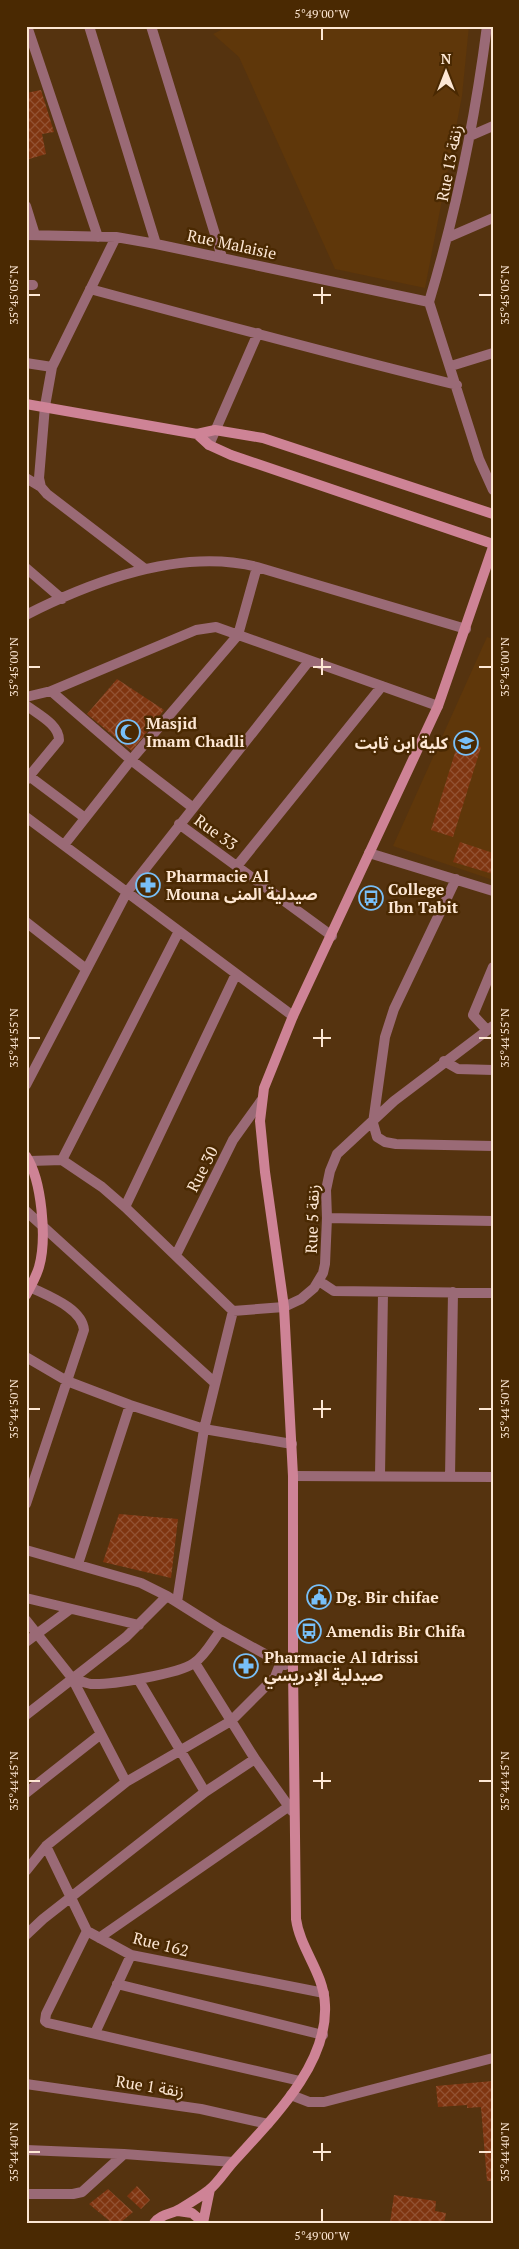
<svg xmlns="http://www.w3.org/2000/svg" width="519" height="2249" font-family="'PT Serif','Noto Sans Arabic',serif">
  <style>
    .built { fill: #5f370a }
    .building { fill: url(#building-cross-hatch) }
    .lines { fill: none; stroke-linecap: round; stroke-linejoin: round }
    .street { stroke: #9a6a76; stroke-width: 10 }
    .secondary { stroke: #ce8396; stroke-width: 10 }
    .ticks { fill: none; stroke: #fde7d4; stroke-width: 2 }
    .labels { text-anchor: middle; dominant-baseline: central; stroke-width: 5; stroke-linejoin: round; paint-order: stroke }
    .street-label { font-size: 16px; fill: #fde7d4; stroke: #4a2902 }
    .poi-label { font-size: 16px; font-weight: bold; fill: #fde7d4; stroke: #4a2902; text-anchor: start }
    .neatline { fill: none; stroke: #fde7d4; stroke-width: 2 }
    .ticks-label { font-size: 12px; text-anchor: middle; fill: #fde7d4 }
  </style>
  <defs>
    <pattern id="building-cross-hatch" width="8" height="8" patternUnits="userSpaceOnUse" patternTransform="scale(1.25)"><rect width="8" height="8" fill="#7f3510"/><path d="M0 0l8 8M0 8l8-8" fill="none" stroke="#925232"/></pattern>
  </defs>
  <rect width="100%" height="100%" fill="#55330f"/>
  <path class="built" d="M 229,26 L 469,26 L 462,96 L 425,288 L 335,269 L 239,57 L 213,34 Z
    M 487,637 L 493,639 L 493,880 L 393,846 Z"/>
  <path class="building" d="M 41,90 L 54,132 L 42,134 L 46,154 L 26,160 L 26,93 Z
    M 117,679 L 164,710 L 132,751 L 87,714 Z
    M 459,740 L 481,747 L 453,837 L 431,830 Z
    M 460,842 L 493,853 L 493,874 L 453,862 Z
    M 119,1514 L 178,1519 L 171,1578 L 103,1562 Z
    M 493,2081 L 493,2181 L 487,2181 L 481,2107 L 467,2108 L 467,2105 L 438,2107 L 436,2086 Z
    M 137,2186 L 150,2200 L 141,2209 L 127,2196 Z
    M 108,2189 L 133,2212 L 120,2223 L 112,2223 L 89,2204 Z
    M 394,2195 L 436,2201 L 435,2211 L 446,2213 L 444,2223 L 390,2223 Z"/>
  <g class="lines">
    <path class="street" d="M 27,26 L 98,237
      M 89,26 L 156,244
      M 151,26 L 222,257
      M 470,136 L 493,126
      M 26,206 L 35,235
      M 26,235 L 116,237 L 156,244 L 429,302
      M 116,237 L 52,367 L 45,406 L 39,478 L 41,487 L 47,494 L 145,569
      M 449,237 L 493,218
      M 26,285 L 33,285
      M 90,289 C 212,322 334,355 457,385
      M 429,302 C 456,212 475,120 487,26
      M 429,302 L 479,459 L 493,490
      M 26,363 L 52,367
      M 451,366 L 493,353
      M 209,445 L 258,333
      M 26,478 L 41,487
      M 26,568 L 62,599
      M 26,615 C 93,581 182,548 257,567 L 466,629
      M 51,691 L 131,760 L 192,807
      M 26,697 L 51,691 L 196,630 L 216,627 L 438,706
      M 26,705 C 37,714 59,724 59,740 L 26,780
      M 29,776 L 85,818
      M 26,817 L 293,1016
      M 179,824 L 332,936
      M 64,845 L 131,760 L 238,635 L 257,567
      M 369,853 L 493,891
      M 237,866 L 382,686
      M 456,879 L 394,1009 L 385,1037 L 373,1123 L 377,1137 L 385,1142 L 396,1144 L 493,1146
      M 26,922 L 86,969
      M 486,1029 L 473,1015 L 493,967
      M 444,1061 L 458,1069 L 493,1070
      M 26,1085 L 127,892 L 309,661
      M 62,1160 L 179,931
      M 30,1161 L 62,1160 L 102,1187 L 125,1207 L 233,1311 L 284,1307 L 301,1299 L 314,1288 L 323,1273 L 325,1264 L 327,1218 L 326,1190 L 330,1171 L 337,1154 L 394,1101 L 493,1026
      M 125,1207 L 236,974
      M 26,1211 L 215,1383
      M 327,1218 L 493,1221
      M 176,1255 L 233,1140 L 261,1101
      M 319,1281 L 334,1291 L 493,1293
      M 26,1357 L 67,1381 L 130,1405 L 204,1429 L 292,1444
      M 380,1475 L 383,1293
      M 293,1476 L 493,1477
      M 450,1477 L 453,1292
      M 26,1504 L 84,1330 C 82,1308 48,1296 30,1287
      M 26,1550 L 141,1583 L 167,1596 L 221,1630 L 285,1665
      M 78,1564 L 130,1405
      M 26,1598 L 139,1625
      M 177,1602 L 204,1429 L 233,1311
      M 26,1620 L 72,1678 L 126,1782
      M 26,1642 L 69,1610
      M 195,1663 L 255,1759 L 292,1811
      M 72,1678 C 78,1680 85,1683 91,1684 C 110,1685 179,1674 194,1663 C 205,1656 213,1640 221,1630
      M 138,1679 L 205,1792
      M 26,1715 L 126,1637 L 167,1596
      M 26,1793 L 101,1734
      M 46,1846 L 87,1931 L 131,1955 L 324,1993
      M 26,1871 L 46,1846 L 126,1782 L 231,1721 L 275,1677 L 280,1664
      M 87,1931 L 46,2014 L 45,2021 L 48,2023 L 300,2081
      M 26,1935 L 43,1919 L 205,1792 L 255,1759
      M 99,1938 L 288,1807
      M 117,1984 L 323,2035
      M 95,2033 L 131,1955
      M 26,2084 L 201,2109 L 268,2124
      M 291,2095 L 309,2102 L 324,2102 L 493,2058
      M 26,2150 L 124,2154 L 233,2162
      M 26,2194 L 73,2194 L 82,2192 L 124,2154"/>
    <path class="secondary" d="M 26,404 L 197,434 L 215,430 L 263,438 L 493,514
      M 197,434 L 209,445 L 231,455 L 493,544
      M 26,1156 C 42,1180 47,1239 39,1267 C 36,1277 31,1286 26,1295
      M 178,2211 L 192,2213 L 204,2223
      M 154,2223 C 162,2213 171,2215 180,2209 C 190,2203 200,2197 209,2190 C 219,2182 227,2168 236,2159 C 274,2117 328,2064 325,2005 C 324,1973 300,1949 296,1919 L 293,1668 L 293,1476 L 284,1307 L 265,1172 L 260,1121 L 264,1088 L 293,1016 L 438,706 L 493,547
      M 203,2223 L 210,2189"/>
  </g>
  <path class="ticks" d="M 322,28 L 322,40M 322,287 L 322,304M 28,295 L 40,295M 313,295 L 331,295M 479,295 L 492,295M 322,658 L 322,675M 28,667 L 40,667M 313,667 L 331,667M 479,667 L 492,667M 322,1029 L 322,1047M 28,1038 L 40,1038M 313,1038 L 331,1038M 479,1038 L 492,1038M 322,1400 L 322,1418M 28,1409 L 40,1409M 313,1409 L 331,1409M 479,1409 L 492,1409M 322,1772 L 322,1789M 28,1781 L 40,1781M 313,1781 L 331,1781M 479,1781 L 492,1781M 322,2143 L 322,2161M 28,2152 L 40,2152M 313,2152 L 331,2152M 479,2152 L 492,2152M 322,2209 L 322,2222"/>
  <defs>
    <g id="mosque-ring" transform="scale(1.25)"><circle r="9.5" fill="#4a2902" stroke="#78bff7" stroke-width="1.5"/><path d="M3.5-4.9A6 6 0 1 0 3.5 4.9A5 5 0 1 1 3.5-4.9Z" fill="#78bff7"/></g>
    <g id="school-ring" transform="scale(1.25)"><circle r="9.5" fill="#4a2902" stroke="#78bff7" stroke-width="1.5"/><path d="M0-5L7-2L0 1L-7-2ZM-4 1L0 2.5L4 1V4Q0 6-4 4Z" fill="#78bff7"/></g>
    <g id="pharmacy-ring" transform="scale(1.25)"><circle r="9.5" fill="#4a2902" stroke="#78bff7" stroke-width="1.5"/><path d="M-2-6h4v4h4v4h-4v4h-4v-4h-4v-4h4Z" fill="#78bff7"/></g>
    <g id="bus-ring" transform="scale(1.25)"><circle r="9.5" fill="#4a2902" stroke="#78bff7" stroke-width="1.5"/><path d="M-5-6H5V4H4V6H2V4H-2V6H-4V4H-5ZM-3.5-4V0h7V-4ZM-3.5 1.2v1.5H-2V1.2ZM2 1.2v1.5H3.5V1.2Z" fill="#78bff7"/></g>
    <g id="civic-ring" transform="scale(1.25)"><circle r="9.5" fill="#4a2902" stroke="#78bff7" stroke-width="1.5"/><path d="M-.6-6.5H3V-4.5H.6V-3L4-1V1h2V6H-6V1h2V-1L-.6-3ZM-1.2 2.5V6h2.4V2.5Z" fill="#78bff7"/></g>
  </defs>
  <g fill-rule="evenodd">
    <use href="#mosque-ring" x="128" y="732"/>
    <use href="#school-ring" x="466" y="743"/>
    <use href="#pharmacy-ring" x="148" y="885"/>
    <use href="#bus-ring" x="371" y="898"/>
    <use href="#civic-ring" x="319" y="1597"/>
    <use href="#bus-ring" x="309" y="1631"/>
    <use href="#pharmacy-ring" x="246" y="1666"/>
  </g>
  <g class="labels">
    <g class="street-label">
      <text transform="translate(449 163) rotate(-79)">Rue 13 زنقة</text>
      <text transform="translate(232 244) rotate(12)">Rue Malaisie</text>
      <text transform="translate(216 832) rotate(36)">Rue 33</text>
      <text transform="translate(202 1169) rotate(-63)">Rue 30</text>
      <text transform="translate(312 1219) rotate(-88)">Rue 5 زنقة</text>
      <text transform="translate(161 1944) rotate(14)">Rue 162</text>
      <text transform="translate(150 2086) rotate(9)">Rue 1 زنقة</text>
    </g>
    <g class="poi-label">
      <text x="146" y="723">Masjid<tspan x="146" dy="18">Imam Chadli</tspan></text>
      <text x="448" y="743" text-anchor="end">كلية ابن ثابت</text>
      <text x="166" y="876">Pharmacie Al<tspan x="166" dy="18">Mouna صيدلية المنى</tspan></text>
      <text x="388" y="889">College<tspan x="388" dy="18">Ibn Tabit</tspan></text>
      <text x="336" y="1597">Dg. Bir chifae</text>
      <text x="326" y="1631">Amendis Bir Chifa</text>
      <text x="264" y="1657">Pharmacie Al Idrissi<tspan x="264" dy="18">صيدلية الإدريسي</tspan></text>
    </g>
  </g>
  <rect width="519" height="2249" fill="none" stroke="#4a2902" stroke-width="55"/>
  <g transform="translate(446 72)" stroke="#4a2902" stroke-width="4" paint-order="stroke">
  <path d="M0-4L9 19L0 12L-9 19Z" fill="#fde7d4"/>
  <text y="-8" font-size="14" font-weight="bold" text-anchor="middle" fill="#fde7d4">N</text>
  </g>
  <rect x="28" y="28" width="464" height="2194" class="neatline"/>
  <g class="ticks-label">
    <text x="322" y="18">5°49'00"W</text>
    <text transform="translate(14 295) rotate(-90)" y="4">35°45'05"N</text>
    <text transform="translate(505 295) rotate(-90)" y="4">35°45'05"N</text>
    <text transform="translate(14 667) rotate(-90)" y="4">35°45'00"N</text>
    <text transform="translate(505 667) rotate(-90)" y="4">35°45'00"N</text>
    <text transform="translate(14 1038) rotate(-90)" y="4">35°44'55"N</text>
    <text transform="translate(505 1038) rotate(-90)" y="4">35°44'55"N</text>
    <text transform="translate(14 1409) rotate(-90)" y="4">35°44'50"N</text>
    <text transform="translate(505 1409) rotate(-90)" y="4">35°44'50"N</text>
    <text transform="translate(14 1781) rotate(-90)" y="4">35°44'45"N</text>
    <text transform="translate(505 1781) rotate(-90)" y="4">35°44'45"N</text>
    <text transform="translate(14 2152) rotate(-90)" y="4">35°44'40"N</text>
    <text transform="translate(505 2152) rotate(-90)" y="4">35°44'40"N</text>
    <text x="322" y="2240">5°49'00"W</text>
  </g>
</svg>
